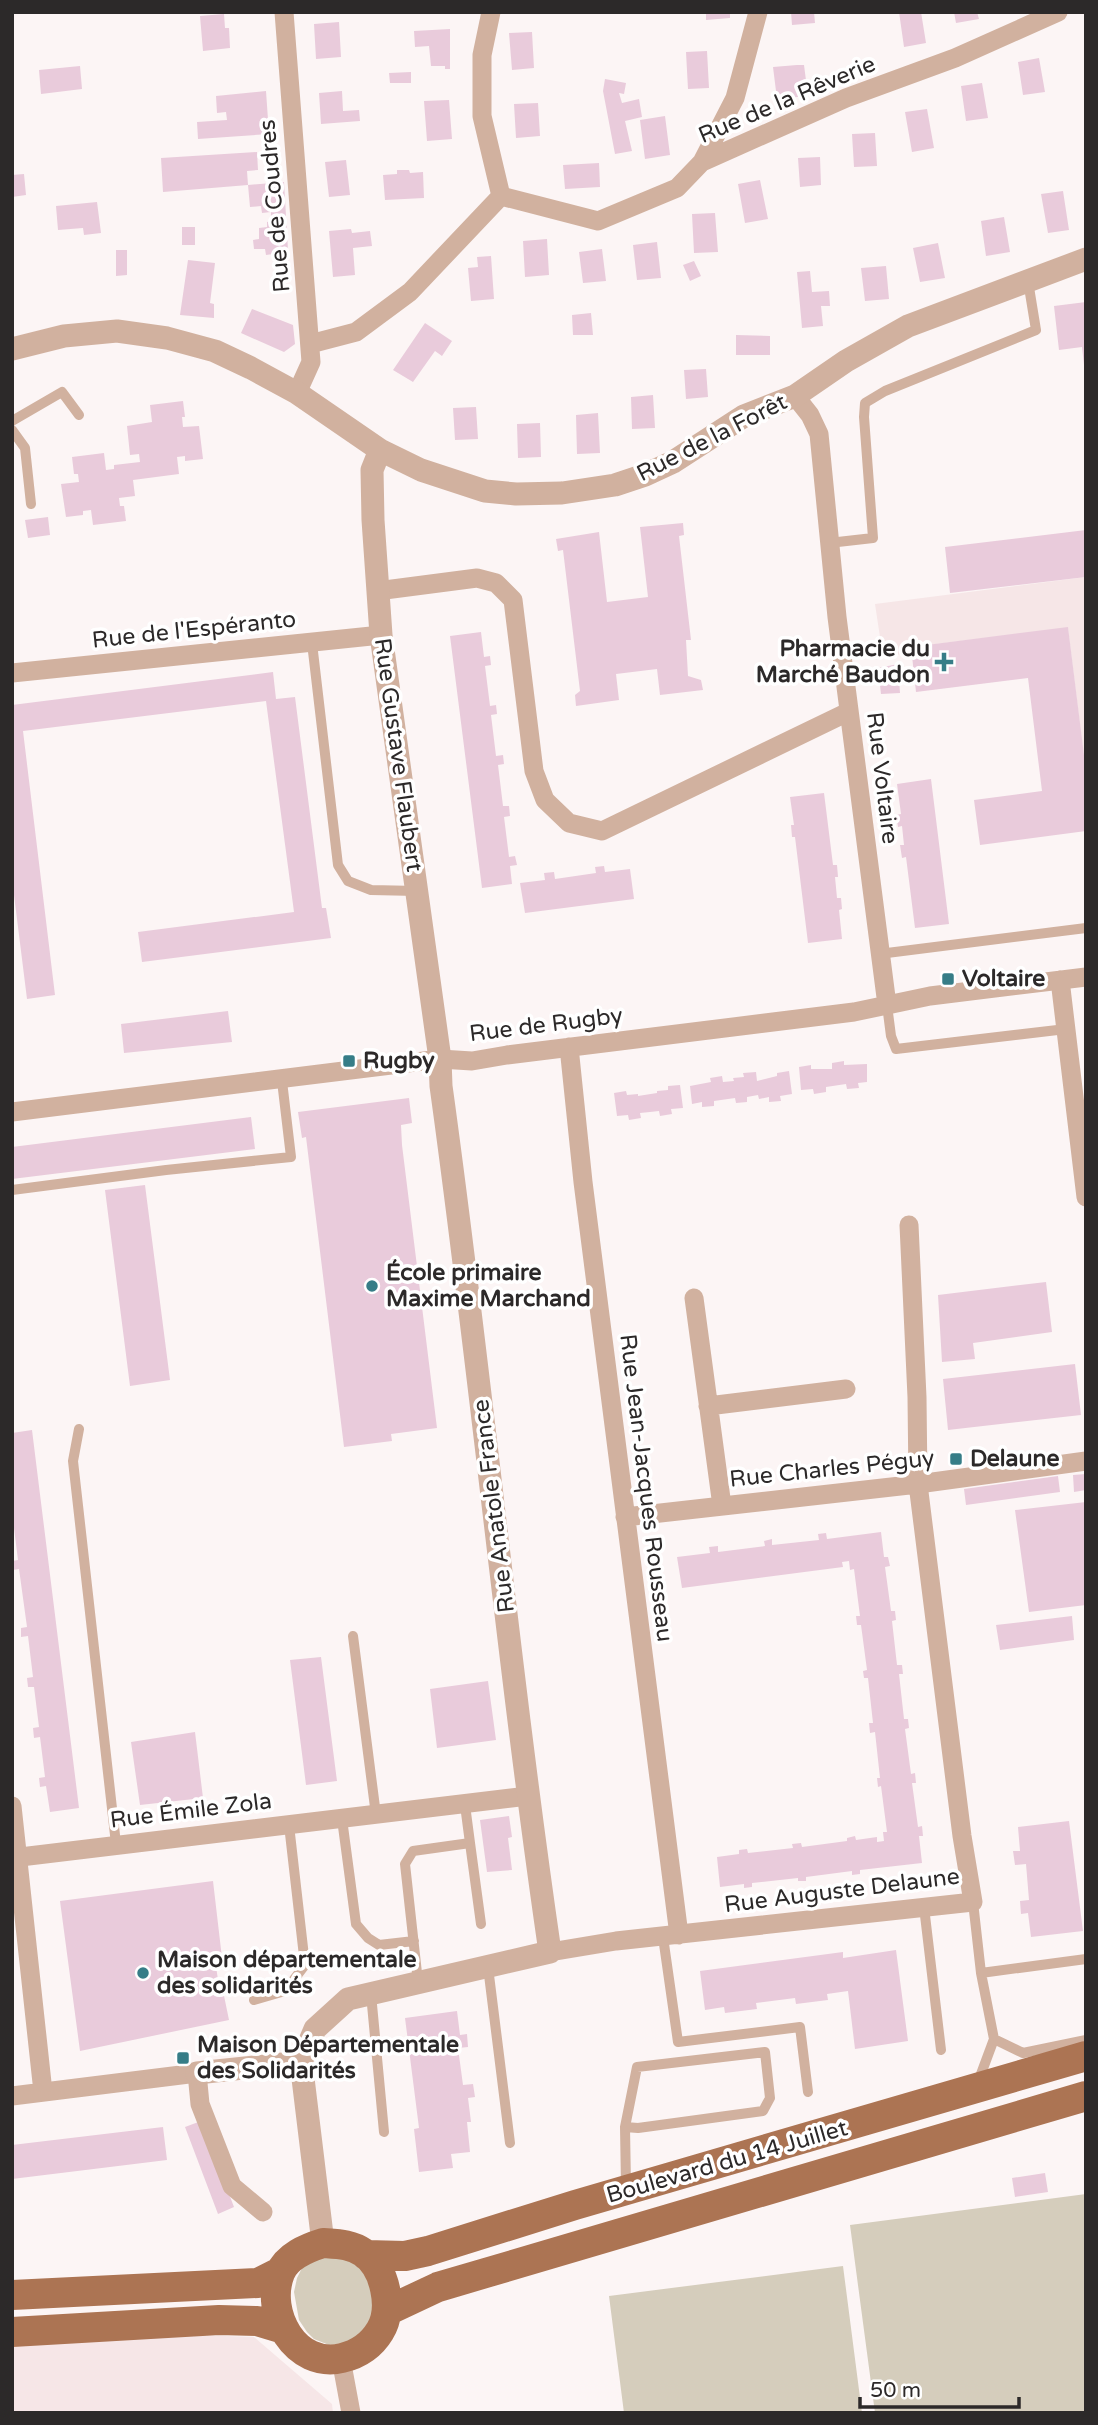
<svg xmlns="http://www.w3.org/2000/svg" width="1098" height="2425" font-family="'Varela Round',sans-serif">
  <style>
    .built { fill: #f6e6e7 }
    .green { fill: #d5cdbc }
    .building { fill: #e9cbdb }
    .lines { fill: none; stroke-linecap: round; stroke-linejoin: round }
    .service { stroke: #d1b19f; stroke-width: 10 }
    .minor { stroke: #d1b19f; stroke-width: 19 }
    .tertiary { stroke: #d1b19f; stroke-width: 23 }
    .primary { stroke: #ac7453; stroke-width: 30 }
    .poi-dot { fill: #367d87; stroke: #fff; stroke-width: 2.5 }
    .labels { text-anchor: middle; dominant-baseline: central; stroke-width: 7; stroke-linejoin: round; paint-order: stroke }
    .street-label { font-size: 23px; fill: #2c2929; stroke: #fff }
    .poi-label { font-size: 23px; font-weight: bold; fill: #2c2929; stroke: #fff; text-anchor: start }
  </style>
  <rect width="100%" height="100%" fill="#fcf5f5"/>
  <path class="built" d="M 1086,577 L 1086,756 L 1084,757 L 1068,628 L 911,647 L 903,654 L 883,657 L 875,604 Z
    M 81,2331 L 254,2337 L 332,2404 L 333,2413 L 12,2413 L 12,2336 Z"/>
  <path class="green" d="M 1086,2194 L 1086,2413 L 875,2413 L 850,2225 Z
    M 326,2254 L 358,2260 L 375,2297 L 370,2326 L 350,2343 L 329,2345 L 314,2339 L 307,2332 L 299,2320 L 294,2292 L 297,2278 L 303,2266 Z
    M 843,2266 L 862,2413 L 624,2413 L 609,2296 Z"/>
  <path class="building" d="M 706,12 L 730,12 L 730,18 L 706,20 Z
    M 791,12 L 814,12 L 815,23 L 792,25 Z
    M 899,12 L 921,12 L 926,43 L 904,47 Z
    M 954,12 L 977,12 L 979,19 L 956,23 Z
    M 224,14 L 225,28 L 229,28 L 230,48 L 203,51 L 200,16 Z
    M 339,22 L 341,57 L 316,59 L 314,24 Z
    M 450,29 L 450,69 L 445,69 L 445,66 L 431,66 L 429,46 L 415,47 L 414,31 Z
    M 532,32 L 534,68 L 512,70 L 509,33 Z
    M 707,51 L 709,88 L 688,89 L 686,52 Z
    M 1039,58 L 1045,92 L 1023,95 L 1018,62 Z
    M 797,65 L 804,65 L 808,96 L 777,99 L 773,67 Z
    M 80,66 L 82,89 L 41,94 L 39,70 Z
    M 411,72 L 411,83 L 390,83 L 389,73 Z
    M 605,79 L 626,83 L 624,94 L 619,93 L 622,103 L 639,99 L 642,117 L 625,121 L 632,151 L 615,154 L 603,91 Z
    M 982,83 L 988,118 L 966,121 L 961,86 Z
    M 266,91 L 269,134 L 198,139 L 197,122 L 227,120 L 226,112 L 217,113 L 216,96 Z
    M 342,91 L 343,111 L 359,110 L 360,121 L 321,124 L 319,93 Z
    M 449,100 L 452,139 L 427,141 L 424,101 Z
    M 538,103 L 540,136 L 516,138 L 514,104 Z
    M 927,109 L 934,148 L 912,152 L 905,112 Z
    M 665,116 L 670,155 L 645,159 L 640,120 Z
    M 875,133 L 877,166 L 854,167 L 852,134 Z
    M 257,152 L 258,170 L 247,171 L 248,185 L 163,192 L 161,158 Z
    M 820,157 L 821,185 L 800,187 L 798,158 Z
    M 346,160 L 350,195 L 329,197 L 325,162 Z
    M 599,163 L 600,187 L 565,189 L 563,165 Z
    M 397,170 L 409,170 L 410,173 L 423,172 L 424,198 L 385,200 L 383,175 L 397,174 Z
    M 24,174 L 26,195 L 12,197 L 12,175 Z
    M 760,180 L 768,219 L 745,223 L 738,184 Z
    M 284,182 L 289,267 L 284,268 L 284,264 L 274,265 L 273,254 L 266,255 L 265,249 L 254,249 L 253,240 L 259,239 L 259,228 L 267,227 L 267,222 L 271,221 L 271,212 L 262,213 L 261,206 L 250,207 L 248,185 Z
    M 1063,191 L 1069,230 L 1048,233 L 1041,194 Z
    M 97,202 L 101,233 L 84,235 L 83,228 L 58,230 L 56,206 Z
    M 715,213 L 718,252 L 694,253 L 692,214 Z
    M 1004,217 L 1010,252 L 986,256 L 981,221 Z
    M 182,227 L 195,227 L 195,245 L 182,245 Z
    M 351,229 L 352,233 L 370,231 L 372,246 L 353,248 L 355,275 L 333,277 L 329,231 Z
    M 547,239 L 549,275 L 525,277 L 523,241 Z
    M 657,242 L 661,278 L 637,280 L 633,245 Z
    M 938,243 L 945,278 L 920,282 L 913,248 Z
    M 602,249 L 606,281 L 583,283 L 579,252 Z
    M 116,250 L 127,250 L 127,275 L 116,276 Z
    M 491,256 L 494,299 L 471,301 L 468,268 L 478,267 L 477,257 Z
    M 188,260 L 215,263 L 210,303 L 214,304 L 214,318 L 180,315 Z
    M 694,261 L 701,276 L 690,281 L 683,265 Z
    M 886,266 L 889,299 L 865,301 L 861,268 Z
    M 810,271 L 812,292 L 829,291 L 830,306 L 821,306 L 823,326 L 802,328 L 797,272 Z
    M 1086,302 L 1086,365 L 1084,365 L 1082,347 L 1059,350 L 1054,306 Z
    M 252,309 L 293,325 L 295,344 L 284,352 L 241,333 Z
    M 591,313 L 593,335 L 573,335 L 572,315 Z
    M 425,323 L 452,341 L 442,356 L 435,351 L 413,382 L 393,370 Z
    M 736,335 L 770,336 L 770,355 L 736,355 Z
    M 706,369 L 708,397 L 686,399 L 684,370 Z
    M 653,395 L 655,428 L 632,429 L 631,397 Z
    M 183,401 L 185,417 L 182,417 L 183,427 L 199,426 L 203,459 L 185,461 L 185,456 L 177,457 L 179,474 L 133,480 L 135,496 L 119,498 L 120,506 L 124,506 L 126,521 L 93,525 L 91,510 L 83,511 L 83,515 L 66,517 L 61,484 L 79,482 L 78,474 L 74,474 L 72,457 L 104,453 L 106,470 L 114,469 L 114,465 L 140,462 L 139,454 L 130,455 L 127,426 L 152,422 L 150,405 Z
    M 476,407 L 478,439 L 455,440 L 453,408 Z
    M 598,413 L 600,453 L 577,454 L 576,415 Z
    M 540,423 L 541,457 L 518,458 L 517,424 Z
    M 48,517 L 50,535 L 28,538 L 25,520 Z
    M 683,523 L 684,535 L 679,536 L 691,640 L 686,640 L 688,676 L 701,680 L 703,690 L 660,695 L 657,669 L 616,674 L 619,700 L 576,706 L 575,695 L 580,691 L 563,550 L 558,551 L 556,539 L 599,532 L 607,602 L 648,597 L 640,527 Z
    M 1086,530 L 1086,577 L 950,593 L 945,547 Z
    M 1068,627 L 1086,771 L 1086,831 L 980,845 L 974,800 L 1042,791 L 1028,678 L 916,692 L 911,647 Z
    M 481,632 L 484,657 L 490,656 L 491,665 L 485,666 L 490,706 L 496,705 L 497,714 L 491,715 L 496,756 L 503,755 L 504,764 L 498,765 L 503,806 L 509,806 L 510,816 L 504,817 L 509,857 L 515,856 L 517,865 L 510,866 L 512,884 L 482,888 L 450,636 Z
    M 898,664 L 900,693 L 881,694 L 878,668 Z
    M 273,672 L 276,699 L 295,697 L 322,908 L 326,908 L 331,938 L 142,962 L 138,932 L 294,912 L 266,701 L 23,731 L 55,995 L 27,999 L 12,879 L 12,705 Z
    M 931,779 L 949,924 L 915,928 L 906,857 L 902,858 L 900,845 L 904,845 L 902,826 L 898,827 L 896,815 L 901,814 L 897,784 Z
    M 824,793 L 833,865 L 837,865 L 838,877 L 835,877 L 837,898 L 841,898 L 842,909 L 839,910 L 842,939 L 808,943 L 795,837 L 792,837 L 791,825 L 794,825 L 790,797 Z
    M 604,866 L 605,872 L 630,869 L 634,899 L 525,913 L 520,883 L 545,880 L 544,873 L 554,872 L 555,879 L 596,873 L 595,867 Z
    M 228,1011 L 232,1042 L 124,1053 L 121,1024 Z
    M 844,1061 L 844,1065 L 867,1064 L 867,1082 L 858,1083 L 859,1088 L 847,1089 L 846,1084 L 826,1087 L 826,1092 L 814,1094 L 813,1089 L 801,1090 L 799,1067 L 811,1065 L 811,1069 L 832,1069 L 832,1063 Z
    M 789,1071 L 792,1094 L 780,1096 L 781,1101 L 769,1102 L 769,1097 L 759,1099 L 758,1095 L 747,1097 L 747,1102 L 736,1103 L 735,1098 L 714,1101 L 714,1106 L 702,1107 L 702,1102 L 692,1104 L 690,1086 L 711,1082 L 710,1078 L 722,1076 L 723,1082 L 734,1081 L 733,1078 L 744,1077 L 743,1073 L 756,1072 L 757,1081 L 777,1076 L 777,1073 Z
    M 680,1085 L 683,1108 L 671,1109 L 672,1114 L 660,1116 L 659,1111 L 650,1112 L 640,1113 L 641,1118 L 629,1120 L 628,1115 L 617,1116 L 614,1093 L 626,1091 L 627,1095 L 638,1094 L 638,1096 L 657,1093 L 657,1091 L 668,1090 L 668,1086 Z
    M 409,1098 L 412,1123 L 401,1125 L 402,1145 L 437,1428 L 391,1434 L 392,1441 L 344,1447 L 306,1137 L 302,1138 L 298,1112 Z
    M 251,1117 L 255,1149 L 12,1179 L 12,1147 Z
    M 145,1185 L 170,1380 L 130,1386 L 105,1190 Z
    M 1046,1282 L 1052,1332 L 973,1343 L 975,1359 L 942,1362 L 938,1295 Z
    M 1075,1364 L 1081,1415 L 948,1430 L 943,1379 Z
    M 32,1430 L 79,1808 L 50,1812 L 46,1786 L 40,1787 L 39,1778 L 45,1777 L 40,1737 L 34,1738 L 33,1728 L 39,1727 L 34,1687 L 28,1687 L 27,1678 L 33,1677 L 28,1636 L 21,1637 L 21,1628 L 27,1627 L 19,1569 L 13,1570 L 12,1564 L 12,1561 L 18,1560 L 14,1528 L 12,1528 L 12,1433 Z
    M 1086,1474 L 1086,1490 L 1074,1492 L 1073,1475 Z
    M 1058,1476 L 1060,1492 L 966,1505 L 964,1489 Z
    M 1086,1502 L 1086,1605 L 1029,1612 L 1015,1510 Z
    M 881,1532 L 884,1557 L 888,1557 L 890,1566 L 885,1567 L 891,1611 L 895,1611 L 896,1620 L 892,1621 L 897,1665 L 902,1665 L 903,1674 L 899,1674 L 904,1719 L 908,1719 L 909,1728 L 905,1729 L 911,1774 L 915,1773 L 916,1783 L 912,1783 L 918,1827 L 922,1826 L 923,1836 L 919,1836 L 922,1863 L 860,1870 L 860,1874 L 852,1875 L 852,1871 L 806,1877 L 806,1881 L 798,1881 L 798,1878 L 752,1883 L 752,1887 L 744,1888 L 744,1884 L 720,1887 L 717,1857 L 739,1854 L 739,1850 L 747,1849 L 748,1853 L 793,1848 L 792,1844 L 801,1843 L 802,1847 L 847,1841 L 847,1838 L 855,1836 L 856,1840 L 877,1837 L 877,1842 L 884,1841 L 883,1832 L 887,1832 L 881,1786 L 878,1787 L 877,1778 L 880,1778 L 875,1732 L 870,1733 L 869,1723 L 873,1723 L 868,1678 L 864,1678 L 863,1671 L 867,1670 L 861,1625 L 857,1625 L 856,1616 L 860,1616 L 854,1569 L 850,1570 L 849,1561 L 842,1562 L 843,1567 L 682,1588 L 677,1557 L 710,1553 L 709,1547 L 718,1546 L 718,1552 L 765,1546 L 764,1541 L 772,1539 L 772,1545 L 819,1540 L 818,1534 L 826,1533 L 827,1539 Z
    M 1072,1616 L 1074,1640 L 1000,1650 L 996,1625 Z
    M 321,1657 L 337,1781 L 306,1785 L 290,1660 Z
    M 488,1681 L 496,1740 L 437,1748 L 430,1689 Z
    M 195,1732 L 203,1798 L 140,1805 L 131,1742 Z
    M 509,1816 L 512,1837 L 508,1838 L 512,1870 L 487,1872 L 480,1820 Z
    M 1069,1821 L 1083,1931 L 1031,1937 L 1028,1913 L 1021,1914 L 1020,1901 L 1029,1900 L 1026,1864 L 1015,1865 L 1013,1851 L 1020,1851 L 1018,1827 Z
    M 213,1881 L 222,1958 L 215,1959 L 219,1987 L 222,1986 L 229,2020 L 80,2051 L 60,1901 Z
    M 896,1950 L 908,2041 L 855,2049 L 848,1991 L 827,1994 L 828,2000 L 796,2004 L 795,1998 L 756,2003 L 757,2009 L 725,2013 L 724,2007 L 705,2010 L 700,1971 L 843,1952 L 843,1958 Z
    M 457,2011 L 460,2035 L 467,2034 L 468,2047 L 458,2048 L 463,2085 L 473,2084 L 475,2097 L 468,2098 L 471,2122 L 467,2122 L 470,2152 L 451,2154 L 453,2168 L 419,2172 L 414,2129 L 419,2128 L 405,2018 Z
    M 201,2121 L 234,2207 L 218,2214 L 185,2127 Z
    M 163,2127 L 167,2160 L 12,2179 L 12,2145 Z
    M 1045,2173 L 1048,2192 L 1015,2197 L 1012,2178 Z"/>
  <g class="lines">
    <path class="service" d="M 12,421 L 62,392 L 79,415
      M 12,430 L 25,448 L 31,504
      M 829,543 L 873,538 L 864,417 L 865,403 L 885,391 L 1036,330 L 1028,281
      M 312,643 L 338,865 L 348,881 L 371,890 L 417,891
      M 879,954 L 1086,928
      M 887,1005 L 891,1036 L 896,1049 L 1066,1029
      M 12,1190 L 166,1170 L 291,1157 L 282,1081
      M 79,1429 L 73,1461 L 116,1844
      M 353,1636 L 376,1815
      M 342,1819 L 356,1924 L 368,1938 L 379,1945 L 414,1941
      M 470,1843 L 481,1924
      M 973,1902 L 981,1973 L 994,2039 L 978,2082
      M 924,1907 L 941,2050
      M 663,1937 L 678,2042 L 800,2027 L 808,2092
      M 488,1967 L 510,2143
      M 981,1973 L 1086,1959
      M 418,1982 L 405,1864 L 413,1851 L 470,1843 L 465,1805
      M 371,1994 L 384,2132
      M 254,2000 L 285,1991 L 305,1965 L 289,1825
      M 994,2039 L 1023,2053 L 1086,2040
      M 765,2052 L 770,2098 L 763,2111 L 638,2128 L 625,2127 L 637,2067 Z
      M 625,2127 L 626,2186"/>
    <path class="minor" d="M 284,12 L 311,362 L 297,393
      M 702,162 L 735,98 L 758,12
      M 501,196 L 598,221 L 677,188 L 702,162 L 846,98 L 955,58 L 1058,12
      M 310,344 L 356,332 L 410,292 L 501,196 L 482,116 L 482,55 L 491,12
      M 795,396 L 810,415 L 819,434 L 837,617 L 887,1005
      M 377,591 L 477,578 L 496,583 L 513,600 L 534,771 L 545,800 L 569,823 L 602,831 L 848,712
      M 12,673 L 381,635
      M 1060,980 L 1086,1197
      M 569,1047 L 583,1182 L 679,1935
      M 12,1112 L 440,1059 L 472,1061 L 507,1055 L 854,1012 L 930,996 L 1086,977
      M 694,1298 L 722,1506
      M 708,1406 L 846,1389
      M 625,1517 L 918,1484 L 1086,1461
      M 12,1806 L 43,2092
      M 12,1858 L 528,1796
      M 550,1952 L 616,1941 L 973,1902 L 962,1836 L 918,1484 L 917,1397 L 909,1225
      M 12,2096 L 197,2073 L 200,2104 L 232,2186 L 263,2212
      M 341,2359 L 351,2413"/>
    <path class="tertiary" d="M 12,349 L 64,336 L 117,331 L 167,338 L 215,351 L 251,368 L 297,393 L 380,450 L 421,470 L 485,491 L 516,494 L 562,493 L 615,485 L 645,475 L 673,462 L 744,416 L 795,396 L 846,361 L 908,326 L 1086,259
      M 301,2062 L 323,2243
      M 197,2073 L 301,2062 L 315,2029 L 348,1999 L 550,1952 C 508,1664 481,1374 441,1086 L 440,1059 L 381,635 L 373,520 L 372,470 L 380,450"/>
    <path class="primary" d="M 323,2243 C 338,2244 351,2244 364,2253 C 385,2268 394,2309 380,2331 C 371,2346 359,2354 342,2358 C 296,2369 264,2314 280,2273 C 287,2256 307,2248 323,2243 Z
      M 366,2255 L 405,2256 L 428,2251 L 575,2205 L 1086,2056
      M 12,2295 L 258,2283 L 280,2272
      M 387,2311 L 438,2287 L 1086,2096
      M 12,2332 L 219,2320 L 257,2321 L 284,2329"/>
  </g>
  <g class="poi-dot">
    <path d="M940.5 651.5h7v7h7v7h-7v7h-7v-7h-7v-7h7z"/>
    <rect x="941" y="972" width="14" height="14" rx="3.5"/>
    <rect x="342" y="1054" width="14" height="14" rx="3.5"/>
    <circle cx="372" cy="1286" r="7"/>
    <rect x="949" y="1452" width="14" height="14" rx="3.5"/>
    <circle cx="143" cy="1973" r="7"/>
    <rect x="176" y="2051" width="14" height="14" rx="3.5"/>
  </g>
  <g class="labels">
    <g class="street-label">
      <text transform="translate(787 100) rotate(-23)">Rue de la Rêverie</text>
      <text transform="translate(275 206) rotate(-95)">Rue de Coudres</text>
      <text transform="translate(712 438) rotate(-27)">Rue de la Forêt</text>
      <text transform="translate(194 630) rotate(-6)">Rue de l'Espéranto</text>
      <text transform="translate(398 755) rotate(82)">Rue Gustave Flaubert</text>
      <text transform="translate(882 778) rotate(83)">Rue Voltaire</text>
      <text transform="translate(546 1025) rotate(-7)">Rue de Rugby</text>
      <text transform="translate(832 1469) rotate(-6)">Rue Charles Péguy</text>
      <text transform="translate(646 1488) rotate(83)">Rue Jean-Jacques Rousseau</text>
      <text transform="translate(494 1506) rotate(-97)">Rue Anatole France</text>
      <text transform="translate(191 1811) rotate(-7)">Rue Émile Zola</text>
      <text transform="translate(842 1891) rotate(-7)">Rue Auguste Delaune</text>
      <text transform="translate(727 2162) rotate(-16)">Boulevard du 14 Juillet</text>
    </g>
    <g class="poi-label">
      <text x="930" y="649" text-anchor="end">Pharmacie du<tspan x="930" dy="26">Marché Baudon</tspan></text>
      <text x="962" y="979">Voltaire</text>
      <text x="363" y="1061">Rugby</text>
      <text x="386" y="1273">École primaire<tspan x="386" dy="26">Maxime Marchand</tspan></text>
      <text x="970" y="1459">Delaune</text>
      <text x="157" y="1960">Maison départementale<tspan x="157" dy="26">des solidarités</tspan></text>
      <text x="197" y="2045">Maison Départementale<tspan x="197" dy="26">des Solidarités</tspan></text>
    </g>
  </g>
  <rect width="1098" height="2425" fill="none" stroke="#2c2929" stroke-width="28"/>
  <path d="M860 2397v10h159v-10" fill="none" stroke="#2c2929" stroke-width="3.5"/>
  <text x="870" y="2397" font-size="21" fill="#2c2929" stroke="#ffffff" stroke-width="5" paint-order="stroke">50 m</text>
</svg>
